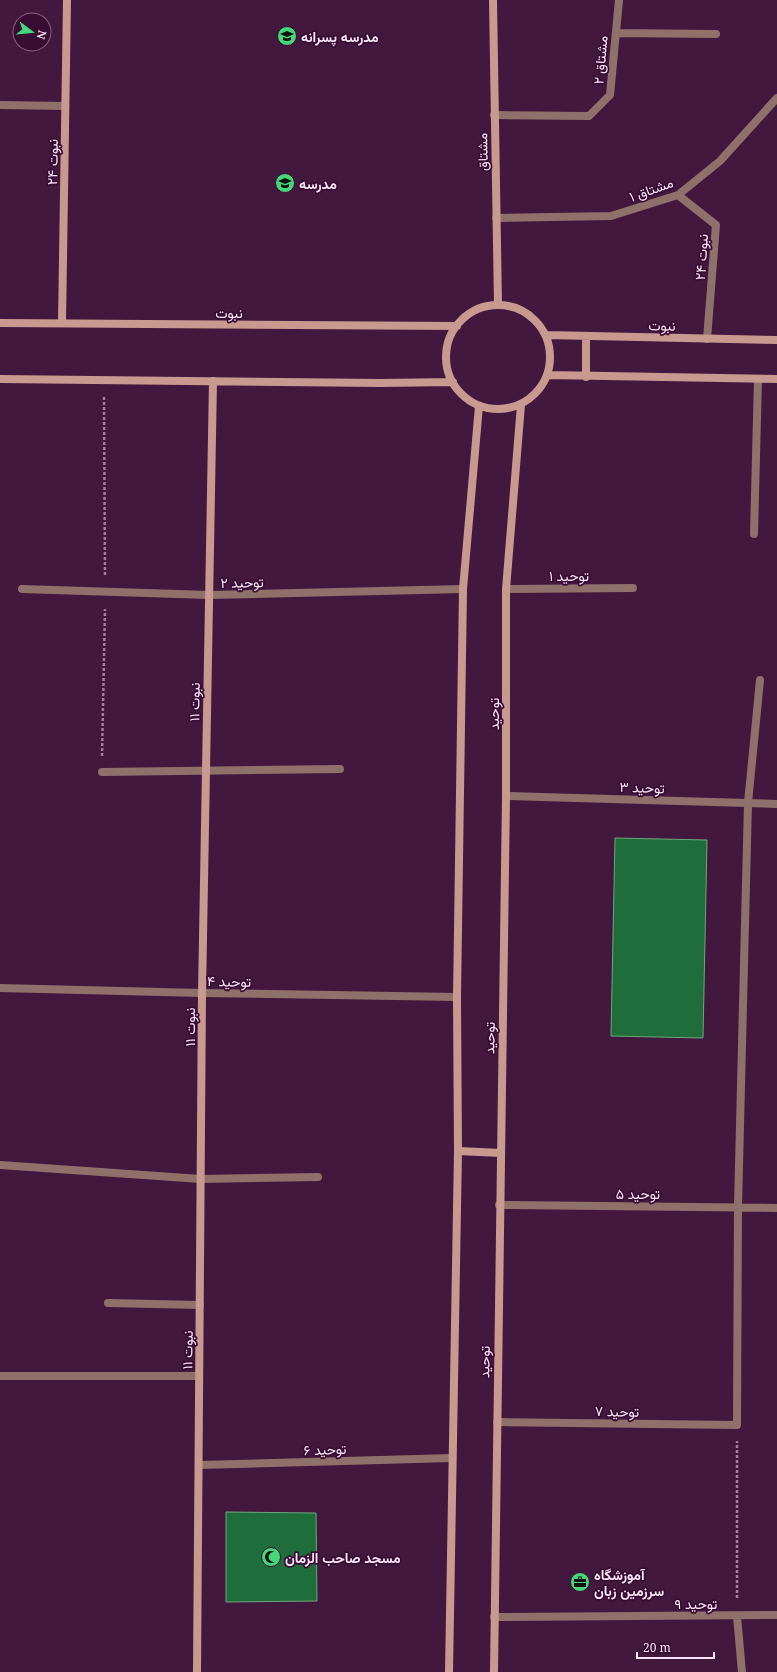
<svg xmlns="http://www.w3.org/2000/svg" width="777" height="1672" font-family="'Noto Serif',Vazirmatn,serif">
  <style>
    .building { fill: #1e6d3b; stroke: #6fa87d }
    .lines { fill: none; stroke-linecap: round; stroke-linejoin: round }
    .path { stroke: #a1809d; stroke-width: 2.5; stroke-dasharray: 3 2; stroke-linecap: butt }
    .street { stroke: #8f716b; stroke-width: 8 }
    .secondary { stroke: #c8998f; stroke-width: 8 }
    .labels { text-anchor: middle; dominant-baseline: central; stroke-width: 3.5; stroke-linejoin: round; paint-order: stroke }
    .poi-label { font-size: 14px; font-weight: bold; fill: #fce5f8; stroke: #380d34; text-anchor: start }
    .street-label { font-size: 14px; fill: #fce5f8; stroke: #380d34 }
  </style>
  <rect width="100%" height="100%" fill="#43183f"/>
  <path class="building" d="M 615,838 L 707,840 L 703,1038 L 611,1036 Z
    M 226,1512 L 316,1513 L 317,1601 L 226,1602 Z"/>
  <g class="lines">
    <path class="path" d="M 104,397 L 105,576
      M 102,756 L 105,609
      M 737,1598 L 737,1441"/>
    <path class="street" d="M 616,33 L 716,34
      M 0,105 L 65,106
      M 494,115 L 589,116 L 610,95 L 619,0
      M 678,195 L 716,225 L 707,339
      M 496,218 L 611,216 L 678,195 L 720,161 L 777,98
      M 754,534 L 758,379
      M 22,589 L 209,595 L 463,589
      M 506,589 L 633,588
      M 102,772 L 340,769
      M 506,796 L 777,804
      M 0,988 L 202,993 L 457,997
      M 0,1165 L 201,1179 L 318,1177
      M 499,1205 L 777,1208
      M 108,1303 L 200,1305
      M 0,1376 L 199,1376
      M 497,1422 L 737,1425 L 738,1206 L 748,803 L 760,680
      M 199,1465 L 452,1458
      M 737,1616 L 742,1672
      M 494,1617 L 777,1615"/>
    <path class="secondary" d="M 493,0 L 498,305
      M446 357a52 52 0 1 1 104 0a52 52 0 1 1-104 0Z
      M 0,323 L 457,326
      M 62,323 L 67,0
      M 546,335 L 777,340
      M 586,337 L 586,377
      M 548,375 L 777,379
      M 0,379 L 381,383 L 453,382
      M 458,1151 L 501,1153
      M 197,1672 L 202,993 L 213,381
      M 449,1672 L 458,1151 L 457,997 L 463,589 L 479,406
      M 494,1672 L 506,796 L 506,589 L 521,405"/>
  </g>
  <defs>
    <g id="school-disc" transform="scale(1)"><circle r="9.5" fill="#46d77a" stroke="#380d34"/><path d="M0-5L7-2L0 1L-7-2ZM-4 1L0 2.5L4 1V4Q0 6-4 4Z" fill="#111"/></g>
    <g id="mosque-disc" transform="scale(1)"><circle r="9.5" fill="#46d77a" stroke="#380d34"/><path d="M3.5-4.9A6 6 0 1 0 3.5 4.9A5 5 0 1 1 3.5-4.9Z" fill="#111"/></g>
    <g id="office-disc" transform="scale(1)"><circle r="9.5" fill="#46d77a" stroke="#380d34"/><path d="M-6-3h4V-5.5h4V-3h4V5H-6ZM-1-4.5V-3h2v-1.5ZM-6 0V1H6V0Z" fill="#111"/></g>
  </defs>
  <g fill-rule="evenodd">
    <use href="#school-disc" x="287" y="36"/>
    <use href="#school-disc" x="285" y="183"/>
    <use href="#mosque-disc" x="271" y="1557"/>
    <use href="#office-disc" x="580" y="1582"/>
  </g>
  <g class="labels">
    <g class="poi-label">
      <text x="301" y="36">مدرسه پسرانه</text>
      <text x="299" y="183">مدرسه</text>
      <text x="285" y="1557">مسجد صاحب الزمان</text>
      <text x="594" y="1574">آموزشگاه<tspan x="594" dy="16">سرزمین زبان</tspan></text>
    </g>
    <g class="street-label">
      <text transform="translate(600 60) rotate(-85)">مشتاق ۲</text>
      <text transform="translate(482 152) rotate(-91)">مشتاق</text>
      <text transform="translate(52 162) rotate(-89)">نبوت ۲۴</text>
      <text transform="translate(651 189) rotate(-20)">مشتاق ۱</text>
      <text transform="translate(701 257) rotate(-86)">نبوت ۲۴</text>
      <text x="229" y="312">نبوت</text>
      <text transform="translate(662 325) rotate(1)">نبوت</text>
      <text x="569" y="575">توحید ۱</text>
      <text transform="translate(242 582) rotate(-1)">توحید ۲</text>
      <text transform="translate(194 702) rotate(-89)">نبوت ۱۱</text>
      <text transform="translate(493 714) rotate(-90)">توحید</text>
      <text transform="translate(642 787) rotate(2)">توحید ۳</text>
      <text transform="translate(229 981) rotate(1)">توحید ۴</text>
      <text transform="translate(189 1027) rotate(-90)">نبوت ۱۱</text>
      <text transform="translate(489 1038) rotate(-89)">توحید</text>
      <text x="638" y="1193">توحید ۵</text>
      <text transform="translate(187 1350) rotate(-89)">نبوت ۱۱</text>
      <text transform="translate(484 1362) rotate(-89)">توحید</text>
      <text transform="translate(617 1411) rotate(1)">توحید ۷</text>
      <text transform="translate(325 1449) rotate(-2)">توحید ۶</text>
      <text x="696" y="1603">توحید ۹</text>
    </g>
  </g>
  <g transform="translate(32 32) rotate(106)"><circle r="19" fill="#380d34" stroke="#866382"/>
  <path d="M0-3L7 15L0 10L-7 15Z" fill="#46d77a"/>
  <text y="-6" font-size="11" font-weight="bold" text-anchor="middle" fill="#fce5f8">N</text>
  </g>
  <path d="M637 1652v6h77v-6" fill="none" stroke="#fce5f8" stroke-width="2"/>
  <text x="643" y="1652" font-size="12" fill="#fce5f8" stroke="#380d34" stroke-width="3" paint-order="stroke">20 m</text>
</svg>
